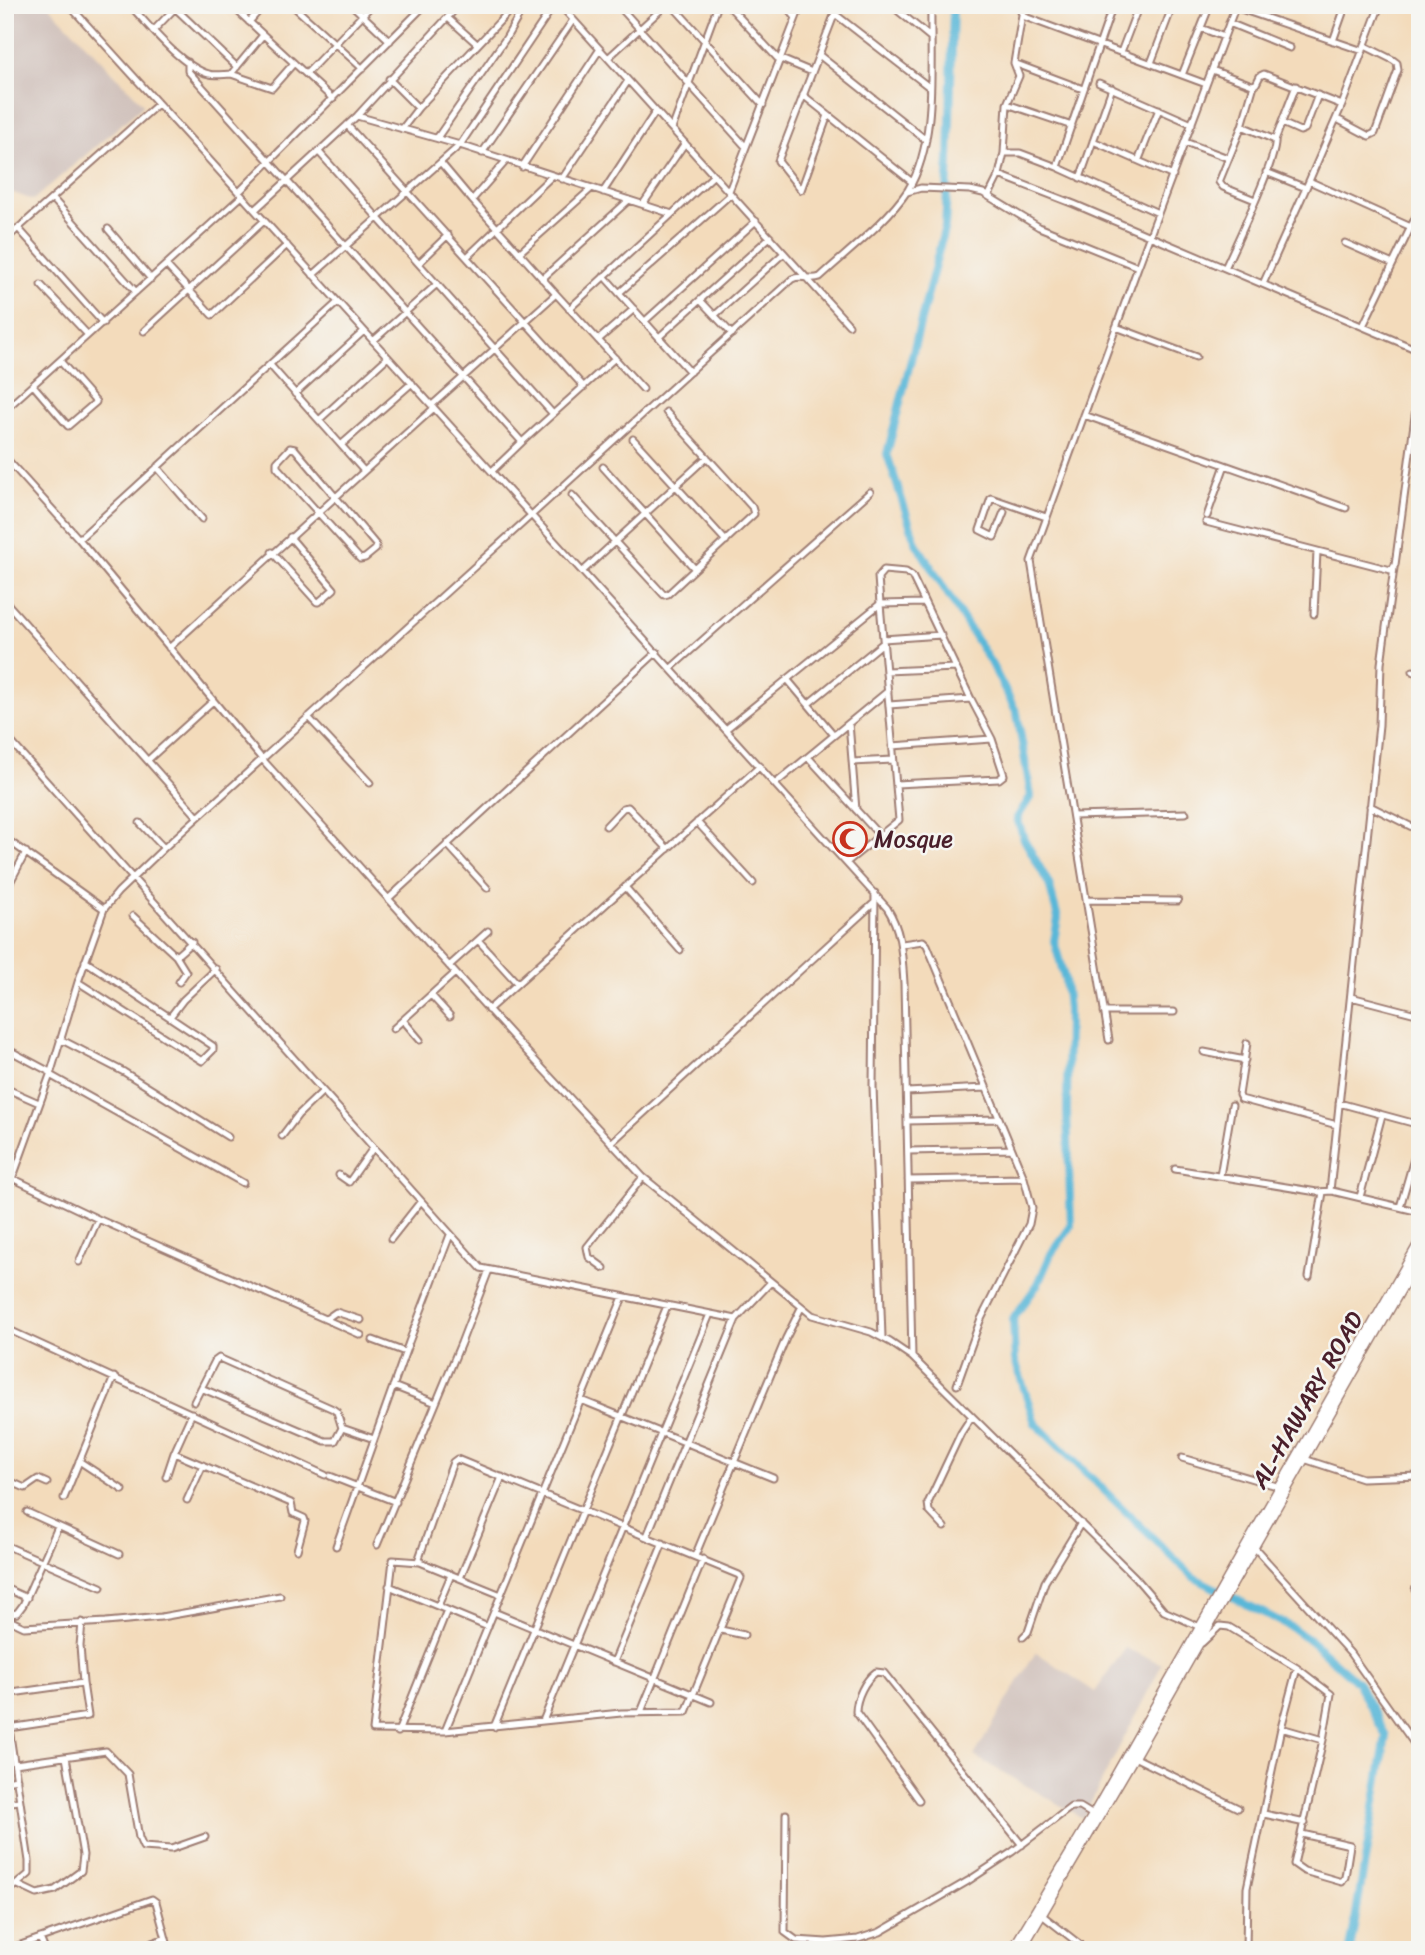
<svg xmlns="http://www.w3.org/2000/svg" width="1425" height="1955" font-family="Sriracha,sans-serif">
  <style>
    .industrial { fill: #cfc0ba }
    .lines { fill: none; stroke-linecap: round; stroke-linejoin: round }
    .river { stroke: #5ab7d8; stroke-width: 8 }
    .minor-casing { stroke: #9e7d73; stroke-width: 9 }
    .highway-casing { stroke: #9e7d73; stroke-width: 11 }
    .minor { stroke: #fff; stroke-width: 5 }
    .highway { stroke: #fff; stroke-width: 8 }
    .labels { text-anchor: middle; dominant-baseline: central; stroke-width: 5; stroke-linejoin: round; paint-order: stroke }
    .poi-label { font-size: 24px; fill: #4a1f2b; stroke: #f6f6f2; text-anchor: start }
    .street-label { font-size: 24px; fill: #4a1f2b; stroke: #f6f6f2 }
  </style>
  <rect width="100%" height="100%" fill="#f6f6f2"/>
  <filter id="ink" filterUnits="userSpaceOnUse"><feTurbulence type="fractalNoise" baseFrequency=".0143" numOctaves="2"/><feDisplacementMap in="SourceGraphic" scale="14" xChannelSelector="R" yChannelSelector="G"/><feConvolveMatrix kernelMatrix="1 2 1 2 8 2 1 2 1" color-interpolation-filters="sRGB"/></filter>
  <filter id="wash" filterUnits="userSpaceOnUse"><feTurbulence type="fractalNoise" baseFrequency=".00686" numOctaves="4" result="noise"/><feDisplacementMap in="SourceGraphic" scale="28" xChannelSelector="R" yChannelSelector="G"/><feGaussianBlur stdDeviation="1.57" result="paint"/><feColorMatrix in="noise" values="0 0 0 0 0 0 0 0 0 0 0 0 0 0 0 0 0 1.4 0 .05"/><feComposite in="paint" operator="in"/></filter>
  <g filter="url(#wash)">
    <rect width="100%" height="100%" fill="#f3dbbb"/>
    <path class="industrial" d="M 5,5 L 48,5 L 144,105 L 33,200 L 5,190 Z
      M 1125,1648 L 1162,1664 L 1083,1818 L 974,1756 L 1036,1652 L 1095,1692 Z"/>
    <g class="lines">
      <path class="river" d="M 953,5 L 949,160 L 945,226 L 887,454 L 916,543 L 992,665 L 1017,713 L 1031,796 L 1017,818 L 1024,839 L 1049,884 L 1058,918 L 1054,941 L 1065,980 L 1068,1009 L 1067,1111 L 1071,1226 L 1051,1254 L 1038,1284 L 1013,1319 L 1015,1360 L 1035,1423 L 1193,1577 L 1291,1627 L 1311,1641 L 1357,1682 L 1386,1736 L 1350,1950"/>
    </g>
  </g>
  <g filter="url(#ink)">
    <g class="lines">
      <g class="minor-casing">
        <path id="minor" d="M 69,5 L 887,908 C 902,931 902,956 904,983 L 912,1357 L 1135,1577 L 1164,1611 L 1200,1627
          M 130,5 C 149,26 182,67 209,74 C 215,76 225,74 231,74
          M 231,5 L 333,99
          M 292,5 L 363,69
          M 352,5 L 390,41
          M 560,5 L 849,325
          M 618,5 L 746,147
          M 672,5 L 763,105
          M 728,5 L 780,61
          M 785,5 L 796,18
          M 891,5 L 930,37
          M 1021,5 L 1021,12 L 1025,17 L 1206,84
          M 1235,7 L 1363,51
          M 175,8 L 237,67
          M 835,14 L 929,87
          M 448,18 L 477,44
          M 249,22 L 264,5
          M 1229,23 L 1290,48
          M 1201,28 L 1224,37
          M 153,31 L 178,5
          M 263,35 L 231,74 L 272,88 L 294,63
          M 1333,41 L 1344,10
          M 1121,52 L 1139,5
          M 819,55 L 926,140
          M 608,58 L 666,5
          M 781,59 L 812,72
          M 188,62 L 188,71 L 522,442 L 615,358
          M 1014,63 L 1083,89
          M 1151,63 L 1173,5
          M 1212,70 L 1252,85 L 1256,84 L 1260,76 L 1264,74 L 1342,105
          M 306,74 L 372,5
          M 1182,75 L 1210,5
          M 389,79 L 418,108
          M 1099,83 L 1192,124
          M 1254,85 L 1242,126 L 1219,182 L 1223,187 L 1255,200
          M 803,95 L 912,182
          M 1007,104 L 1072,126
          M 828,115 L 801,190 L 778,161 L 838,5
          M 357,116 L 460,145 L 672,214 L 714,175
          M 1337,119 L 1369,136 L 1375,133 L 1398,70 L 1397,63 L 1393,60 L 1365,46
          M 1282,123 L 1300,131 L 1305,129 L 1318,95
          M 347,125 L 584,387
          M 1242,126 L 1275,140
          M 402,129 L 418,108 L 515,5
          M 672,129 L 718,5
          M 437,138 L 506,38 L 525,5
          M 1093,141 L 1173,176
          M 1185,142 L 1228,158
          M 318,151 L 553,414
          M 482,153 L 573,20
          M 1004,153 L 1020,153 L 1057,167 L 1158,213
          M 1139,159 L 1159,109
          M 441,163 L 472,200
          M 522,167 L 600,49
          M 1057,167 L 1113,5
          M 999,175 L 1074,204 L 1420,351
          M 1080,178 L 1112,88
          M 562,179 L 628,81
          M 1309,181 L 1411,227
          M 1306,188 L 1342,105 L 1380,5
          M 729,191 L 801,5
          M 239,192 L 425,5
          M 603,192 L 656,111
          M 907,192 L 921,188 L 970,190 L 983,193 L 1039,227 L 1138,267 L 1236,5
          M 989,195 L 999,175 L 1004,153 L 1007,104 L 1019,76 L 1014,63 L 1022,15
          M 52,198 L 136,292
          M 643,204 L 685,143
          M 255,210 L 357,116 L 459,5
          M 5,226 L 14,232
          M 18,228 L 103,323
          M 108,229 L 151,279
          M 5,240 L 158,104
          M 1345,243 L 1393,264
          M 519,253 L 592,188
          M 467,257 L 552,176
          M 419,263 L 448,235
          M 166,265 L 212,315 L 287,245
          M 1225,268 C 1235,246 1278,157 1275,140 L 1296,86
          M 313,275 L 460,145 L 554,5
          M 604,276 L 690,372
          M 542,279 L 629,200
          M 1263,284 L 1306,188 L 1266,172
          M 41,285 L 88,335
          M 619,293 L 731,194
          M 556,294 L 643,389
          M 700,300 L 732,334
          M 569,309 L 672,214
          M 715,315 L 784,253
          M 645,321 L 756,221
          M 1363,326 L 1420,208
          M 1116,327 L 1196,357
          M 144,331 L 264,221
          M 659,337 L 770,237
          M 598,340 L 634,309
          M 373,341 L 437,284
          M 270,365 L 364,471
          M 33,385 L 68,426 L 96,402 L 60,361
          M 295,394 L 364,331
          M 432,405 L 556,294 L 472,200 L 506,161
          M 5,410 L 242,196
          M 1084,415 L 1346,508
          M 319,420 L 388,357
          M 633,439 L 726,541
          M 341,445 L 412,383
          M 290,448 L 295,449 L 376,545 L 376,549 L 365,558 L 360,559 L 277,467 L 277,462 Z
          M 5,457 L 79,539 L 262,759 L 517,1041 L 643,1177 L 812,1315 L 871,1332 L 890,1342 L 912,1357
          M 157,467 L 202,519
          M 603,467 L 695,569
          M 492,471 L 522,442
          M 572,495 L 664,595 L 668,594 L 754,514 L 752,507 L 666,412
          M 1004,512 L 994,537 L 980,530 L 991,498 L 1046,517
          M 1207,516 L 1225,465
          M 1206,522 L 1391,570 L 1395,565 L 1420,379
          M 79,539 L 338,302
          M 272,552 L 317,602 L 319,602 L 334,589 L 290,537
          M 583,571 L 707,457
          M 5,601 L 198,817
          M 1314,614 L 1317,552
          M 883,639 L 941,635
          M 169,648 L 434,408
          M 671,668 L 870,492
          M 886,671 L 956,668
          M 1413,671 L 1420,675
          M 787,679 L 834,735
          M 808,704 L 883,643
          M 889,705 L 971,699
          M 308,717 L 370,783
          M 849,723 L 856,810
          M 726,729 L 880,604 L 925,603
          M 5,735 L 481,1268 L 736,1319 L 771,1282
          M 892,746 L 992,739
          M 808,757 L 880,836
          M 148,760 L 213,701
          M 852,762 L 893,760
          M 776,783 L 888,691
          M 1370,806 L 1420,831
          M 1073,816 L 1186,813
          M 697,822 L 753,883
          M 140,823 L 164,848
          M 606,826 L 623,808 L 628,807 L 668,849
          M 5,838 L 104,909
          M 447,844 L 487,888
          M 847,862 L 899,820 L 880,604 L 878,577 L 884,570 L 906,572 L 912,576 L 971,699 L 992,739 L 1004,775 L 999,779 L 896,784
          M 625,887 L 680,950
          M 5,892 L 26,852
          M 875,893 L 873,1086 L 882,1337
          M 388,899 L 657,652
          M 1086,900 L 1178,901
          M 133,916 L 176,956 L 192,942
          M 478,940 L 488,931
          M 902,944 L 923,941 L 927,945 L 1024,1178 L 1032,1208 L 1029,1224 L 980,1321 L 957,1385
          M 176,956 L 186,972 L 179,982
          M 449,966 L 478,940 L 517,983
          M 78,982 L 202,1061 L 213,1050 L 213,1046 L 85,961
          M 431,995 L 450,1016
          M 1351,997 L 1420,1015
          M 488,1010 L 760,766
          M 1104,1012 L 1174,1012
          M 170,1017 L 183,1000 L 216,969
          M 403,1020 L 420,1040
          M 393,1029 L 455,973
          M 60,1039 L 124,1072 L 228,1137
          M 1109,1040 L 1031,561 L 1138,267
          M 1247,1043 L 1239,1095 L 1241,1099 L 1337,1125
          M 5,1048 L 50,1072
          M 1204,1052 L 1245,1060
          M 50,1075 L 243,1183
          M 5,1088 L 39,1103
          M 907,1092 L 985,1088
          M 1339,1103 L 1420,1125
          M 907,1121 L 999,1119
          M 282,1136 L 298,1115 L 323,1091
          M 611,1143 L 874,903
          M 908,1151 L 1011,1149
          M 1175,1169 L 1317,1192 L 1332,1191 L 1420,1212
          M 339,1175 L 349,1182 L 373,1148
          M 1220,1176 L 1232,1105
          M 14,1179 L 98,1219 L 361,1335
          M 908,1180 L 1024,1178
          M 1330,1191 L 1379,725 L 1381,664 L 1394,568
          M 1360,1197 L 1382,1115
          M 5,1199 L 50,1075 L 78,982 L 104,909 L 118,892 L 164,848 L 792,279 C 801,274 810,281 820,277 C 848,251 887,222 908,190 C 938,142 930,61 931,5
          M 1400,1207 L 1420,1138
          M 391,1239 L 421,1201
          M 79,1262 L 98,1219
          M 604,1268 L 589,1257 L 587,1247 L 643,1177
          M 1309,1277 L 1323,1192
          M 326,1319 L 336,1312 L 361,1320
          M 5,1328 L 325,1475
          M 373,1340 L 405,1352
          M 393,1386 L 436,1403
          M 201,1388 L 325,1441 L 335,1441 L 342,1428
          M 581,1400 L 773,1478
          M 194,1402 L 215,1361 L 219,1358 L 333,1409 L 337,1412 L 342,1428 L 374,1439
          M 174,1453 L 291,1503 L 293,1513 L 304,1518 L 305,1521 L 297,1550
          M 1182,1458 L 1280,1487
          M 1304,1459 L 1362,1478 L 1420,1476
          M 79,1461 L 123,1490
          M 330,1476 L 396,1502
          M 166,1477 L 174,1453 L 192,1413
          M 5,1479 L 25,1488 L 38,1479 L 47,1483
          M 64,1498 L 114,1377
          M 187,1500 L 203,1465
          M 27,1512 L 119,1554
          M 944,1527 L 929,1511 L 928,1503 L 961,1433 L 972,1416
          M 647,1536 L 736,1319
          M 5,1545 L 101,1587
          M 377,1545 L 461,1343 L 489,1270
          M 336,1546 L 409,1342 L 450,1235
          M 1254,1547 L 1350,1653 L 1420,1752
          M 695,1556 L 786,1338 L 801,1308
          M 418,1561 L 453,1462 L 457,1459 L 739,1575 L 741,1578 L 686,1712 L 621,1713 L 445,1731 L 373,1730 L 393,1560 L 420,1562 L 501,1595
          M 460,1578 L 502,1477
          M 1420,1578 L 1415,1590 L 1420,1595
          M 389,1586 L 488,1627
          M 5,1588 L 27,1598
          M 438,1606 L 451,1575
          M 494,1612 L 711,1702
          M 5,1615 L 17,1613 L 23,1605 L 58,1527
          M 5,1618 L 24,1627 L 106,1622 L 161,1617 L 280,1596
          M 721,1630 L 744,1635
          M 1023,1637 L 1028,1632 L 1045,1582 L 1081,1523
          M 1202,1643 L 1220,1626 L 1229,1627 L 1297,1668 L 1331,1694 L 1323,1740 L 1294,1864 L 1304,1871 L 1342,1882 L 1345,1877 L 1350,1845 L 1302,1834
          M 614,1662 L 663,1543
          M 5,1694 L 83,1683 L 80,1646 L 82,1622
          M 5,1702 L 29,1861 L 29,1874 L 5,1894
          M 641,1712 L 703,1559
          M 543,1721 L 710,1314
          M 494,1727 L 667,1306
          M 9,1728 L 88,1716 L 83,1683
          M 1281,1728 L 1323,1740
          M 445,1731 L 623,1297
          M 398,1732 L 447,1610
          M 1134,1757 L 1238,1808
          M 15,1764 L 106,1751 L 128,1774 L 139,1838 L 143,1847 L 171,1849 L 205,1837
          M 5,1781 L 17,1779
          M 919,1800 L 856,1712 C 856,1698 865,1680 876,1672 L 884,1673 L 1022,1845
          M 5,1803 L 19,1801
          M 786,1814 L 785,1932 L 796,1940 L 826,1942 L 858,1939 L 880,1932 L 968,1881 L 1012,1852 L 1071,1807 L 1080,1807 L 1093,1815
          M 1264,1814 L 1305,1823
          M 18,1885 L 37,1894 L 55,1890 L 81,1871 L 83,1855 L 66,1757
          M 1042,1915 L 1087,1950
          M 40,1938 L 45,1950
          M 1027,1940 L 1039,1950
          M 12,1948 L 152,1899 L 156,1902 L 169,1950
          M 132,1950 L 166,1938
          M 1246,1950 L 1247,1888 L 1281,1728 L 1297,1668"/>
      </g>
      <g class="highway-casing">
        <path id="highway" d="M 1012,1950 L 1093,1815 L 1420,1241
          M 1021,1950 L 1134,1757 L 1420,1256"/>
      </g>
      <use href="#minor" class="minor"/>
      <use href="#highway" class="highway"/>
    </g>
  </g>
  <defs>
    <g id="mosque-ring" transform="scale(1.75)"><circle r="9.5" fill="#f6f6f2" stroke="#c8321e" stroke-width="1.5"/><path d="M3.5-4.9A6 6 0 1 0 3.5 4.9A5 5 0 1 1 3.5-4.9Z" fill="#c8321e"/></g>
  </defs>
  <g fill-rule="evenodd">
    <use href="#mosque-ring" x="850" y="839"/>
  </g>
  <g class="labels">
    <g class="poi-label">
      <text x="874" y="839">Mosque</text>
    </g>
    <g class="street-label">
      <text transform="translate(1307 1400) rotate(-60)">AL-HAWARY ROAD</text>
    </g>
  </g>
  <rect width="1425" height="1955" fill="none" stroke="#f6f6f2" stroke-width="28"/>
</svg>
